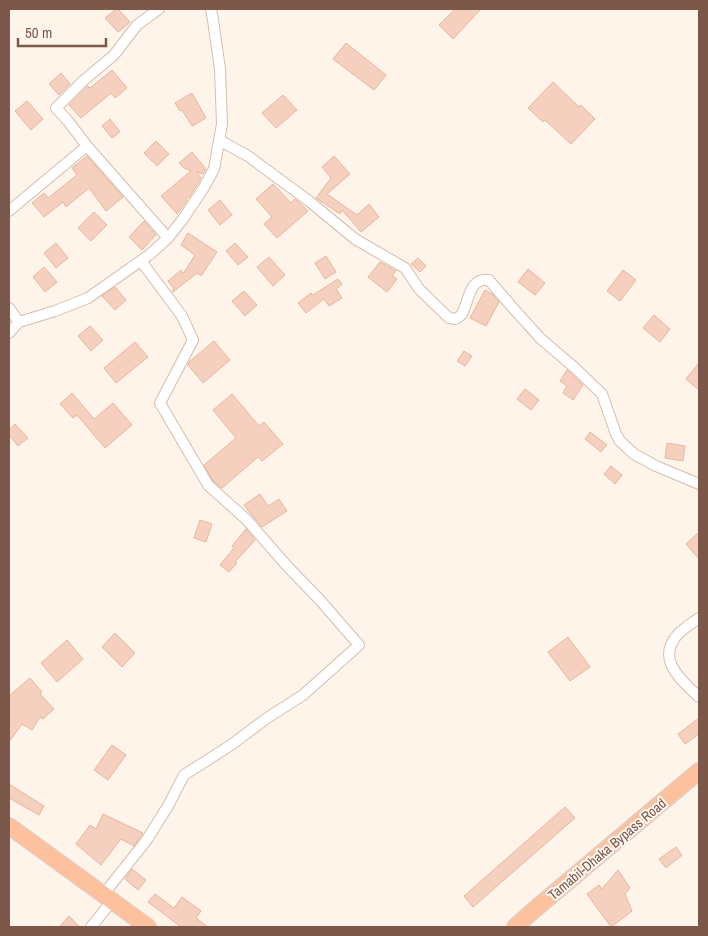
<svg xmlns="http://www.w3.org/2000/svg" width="708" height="936" font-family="'Archivo Narrow',sans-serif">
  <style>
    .building { fill: #f6d0be; stroke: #eab59d }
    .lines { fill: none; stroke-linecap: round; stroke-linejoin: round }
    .minor-casing { stroke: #d4bdb0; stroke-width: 12 }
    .trunk-casing { stroke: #dad0cc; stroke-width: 18 }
    .minor { stroke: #fff; stroke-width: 10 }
    .trunk { stroke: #fec19e; stroke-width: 16 }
    .labels { text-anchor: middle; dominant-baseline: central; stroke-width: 4; stroke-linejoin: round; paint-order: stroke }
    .street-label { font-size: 14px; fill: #7c584a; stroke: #fff8f1 }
  </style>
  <rect width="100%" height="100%" fill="#fef4e9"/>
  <path class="building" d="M 116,9 L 118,9 L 130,22 L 118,32 L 105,18 Z
    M 455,9 L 481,9 L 453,39 L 439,25 Z
    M 346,43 L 386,75 L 374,90 L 333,59 Z
    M 112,70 L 127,88 L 115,98 L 111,93 L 81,118 L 69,105 L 88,86 L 90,88 Z
    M 61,73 L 70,84 L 59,95 L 49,84 Z
    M 553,82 L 579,107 L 581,105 L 595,119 L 571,144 L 545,120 L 543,122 L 528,108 Z
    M 192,93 L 206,118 L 192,126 L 182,110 L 180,111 L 175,103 Z
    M 283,95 L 297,110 L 276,128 L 262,113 Z
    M 27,101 L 43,119 L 31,130 L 15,111 Z
    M 110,119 L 120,132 L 112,138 L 102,126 Z
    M 156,141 L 169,154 L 157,166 L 144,153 Z
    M 192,152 L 206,169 L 203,174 L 197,172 L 201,178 L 190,196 L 186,200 L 187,201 L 177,214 L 161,196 L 191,171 L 184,168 L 179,163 Z
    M 87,156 L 123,197 L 106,211 L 89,188 L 66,207 L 63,202 L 44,217 L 32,203 L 44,193 L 48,198 L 77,175 L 72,168 Z
    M 334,156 L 350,174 L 327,194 L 357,215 L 369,204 L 379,217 L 361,232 L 342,210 L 340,214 L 316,198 L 331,178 L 322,167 Z
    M 273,184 L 291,203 L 295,199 L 302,205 L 308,211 L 277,238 L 264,224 L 272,217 L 256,199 Z
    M 220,200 L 232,215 L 220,225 L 208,210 Z
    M 94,212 L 107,225 L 91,241 L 78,228 Z
    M 144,221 L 156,235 L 142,250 L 129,237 Z
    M 188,233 L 217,252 L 201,276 L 197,273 L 173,292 L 172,291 L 174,289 L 168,281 L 181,270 L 183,274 L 195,255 L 181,245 Z
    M 56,243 L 68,258 L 56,268 L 44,253 Z
    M 235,243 L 248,257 L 238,265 L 226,251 Z
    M 326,256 L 336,272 L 325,279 L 315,263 Z
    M 269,257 L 285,275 L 273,286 L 257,267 Z
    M 418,258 L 426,266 L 420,272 L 411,264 Z
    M 380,262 L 396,271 L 392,276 L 397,279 L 387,292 L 368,277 Z
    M 44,267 L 57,282 L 45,292 L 33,277 Z
    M 528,269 L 545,283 L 535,295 L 518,282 Z
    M 623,270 L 636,280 L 620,301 L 607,291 Z
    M 338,279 L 342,284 L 336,289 L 342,298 L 329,306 L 324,299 L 306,313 L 298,303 L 311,293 L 313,295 Z
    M 115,287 L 126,300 L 115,310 L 102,296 Z
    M 485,290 L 492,294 L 499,302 L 486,326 L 470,318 Z
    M 244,291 L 257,305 L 245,316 L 232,301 Z
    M 654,315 L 670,329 L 660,342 L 643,328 Z
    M 90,326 L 103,340 L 91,351 L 78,336 Z
    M 214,341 L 230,360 L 203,383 L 188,365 L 189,362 Z
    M 135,342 L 148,357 L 116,383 L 104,368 Z
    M 464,351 L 472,356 L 465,366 L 457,361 Z
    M 699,363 L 699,390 L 686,379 Z
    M 567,370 L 583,385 L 573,400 L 563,393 L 567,386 L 560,381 Z
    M 525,389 L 539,400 L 531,410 L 517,399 Z
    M 72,393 L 94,419 L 113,403 L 132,425 L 105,448 L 77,415 L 73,418 L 60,404 Z
    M 232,394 L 259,426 L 264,422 L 283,444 L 262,461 L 258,457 L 222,488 L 213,481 L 204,465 L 236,438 L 213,410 Z
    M 15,424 L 28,438 L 18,446 L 9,435 L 9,430 Z
    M 590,432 L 607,445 L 601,452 L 585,439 Z
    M 667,443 L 685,446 L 683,461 L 665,458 Z
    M 611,466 L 622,475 L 615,484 L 604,474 Z
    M 260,494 L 268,506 L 279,499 L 287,511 L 262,527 L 250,513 L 244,505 Z
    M 200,520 L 212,524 L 206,542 L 194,538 Z
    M 246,529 L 255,540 L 235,562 L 237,563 L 229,572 L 220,565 L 234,548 L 232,546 Z
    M 699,532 L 699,559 L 686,544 Z
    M 115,633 L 135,653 L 122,667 L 102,647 Z
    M 568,637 L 590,667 L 570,681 L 548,652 Z
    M 67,640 L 83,659 L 57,682 L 41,663 Z
    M 30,678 L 42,692 L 40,694 L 54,709 L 43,719 L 40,717 L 32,730 L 22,724 L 9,742 L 9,696 Z
    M 699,718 L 699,734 L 685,744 L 678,734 Z
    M 112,745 L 126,755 L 108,780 L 94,770 Z
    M 9,784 L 44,806 L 39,815 L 9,798 Z
    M 565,807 L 575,818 L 473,907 L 464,896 Z
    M 103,814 L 143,833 L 134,846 L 121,839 L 101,865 L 76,844 L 90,825 L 96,829 Z
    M 676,847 L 682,855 L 666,868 L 659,859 Z
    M 132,869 L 146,880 L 138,890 L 125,879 Z
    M 618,870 L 630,888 L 625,894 L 632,911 L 611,927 L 587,894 L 599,885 L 602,889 Z
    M 155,894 L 174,908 L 182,897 L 201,911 L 196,918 L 208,927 L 181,927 L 148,902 Z
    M 69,916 L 80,927 L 59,927 Z"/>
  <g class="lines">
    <g class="minor-casing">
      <path id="minor" d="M 159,9 L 137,25 L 114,55 L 83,81 L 56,108 L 68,121 L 87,146 L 168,238
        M 219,140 L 248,156 L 309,201 L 355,239 L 405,268 L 419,289 L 449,318 L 456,319 C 458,318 460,316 462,314 C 469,301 469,277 489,280 L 512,307 L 541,339 L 575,368 L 602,394 L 616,434 L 620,441 L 634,454 L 656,466 L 699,484
        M 9,211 L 87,146
        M 9,308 L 19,322
        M 9,333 L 19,322 L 55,311 L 88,298 L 149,255 L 168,238 L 183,219 L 203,189 L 214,169 L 222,124 L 220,69 L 213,20 L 211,9
        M 699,618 C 693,622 686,627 680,632 C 654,658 680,679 699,697
        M 103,895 L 146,841 L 168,806 L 184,775 L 231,745 L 267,718 L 303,695 L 359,645 L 319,599 L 287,566 L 247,520 L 208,485 L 160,403 L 193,340 L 182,316 L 141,261
        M 91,927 L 112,901"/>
    </g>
    <g class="trunk-casing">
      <path id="trunk" d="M 9,826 L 148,927
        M 515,927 L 534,910 L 699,771"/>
    </g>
    <use href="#minor" class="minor"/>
    <use href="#trunk" class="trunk"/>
  </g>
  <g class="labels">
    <g class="street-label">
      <text transform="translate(607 849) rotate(-40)">Tamabil-Dhaka Bypass Road</text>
    </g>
  </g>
  <rect width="708" height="936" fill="none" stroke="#7c584a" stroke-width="20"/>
  <path d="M18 38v8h88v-8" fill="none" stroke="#7c584a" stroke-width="2.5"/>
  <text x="25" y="38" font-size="15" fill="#7c584a" stroke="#fff8f1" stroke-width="4" paint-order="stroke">50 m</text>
</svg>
